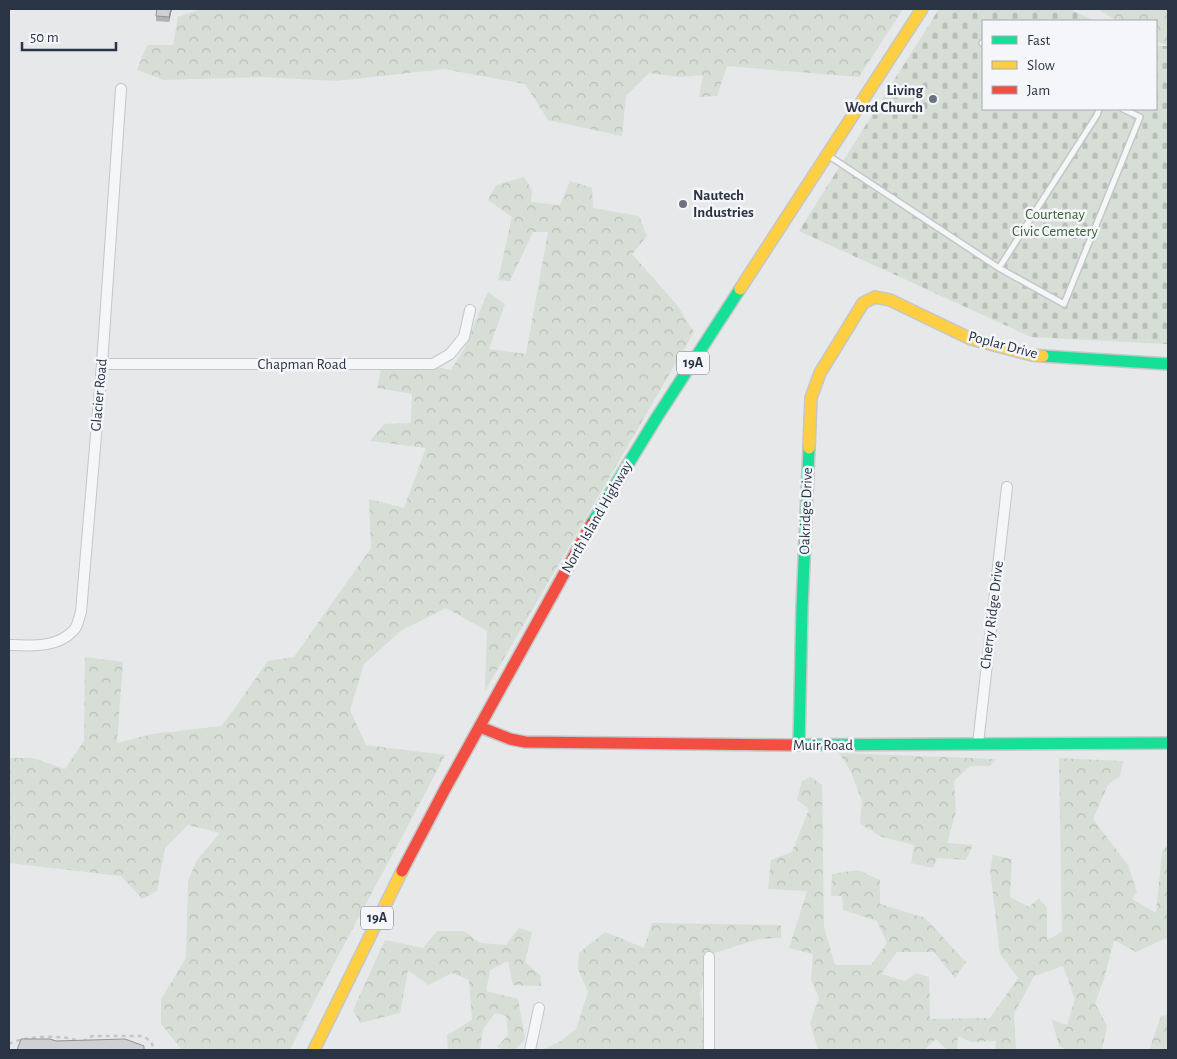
<svg xmlns="http://www.w3.org/2000/svg" width="1177" height="1059" font-family="'Alegreya Sans',sans-serif">
  <style>
    .forest { fill: url(#forest-crowns) }
    .cemetery { fill: url(#cemetery-stones) }
    .lines { fill: none; stroke-linecap: round; stroke-linejoin: round }
    .lane-casing { stroke: #c4c6c8; stroke-width: 8 }
    .street-casing { stroke: #c4c6c8; stroke-width: 12 }
    .fast-casing { stroke: #c4c6c8; stroke-width: 14 }
    .slow-casing { stroke: #c4c6c8; stroke-width: 14 }
    .jam-casing { stroke: #c4c6c8; stroke-width: 14 }
    .path { stroke: #c5c6ca; stroke-width: 2.5; stroke-dasharray: 4 4; stroke-linecap: butt }
    .lane { stroke: #f5f6f7; stroke-width: 5 }
    .street { stroke: #f5f6f7; stroke-width: 10 }
    .fast { stroke: #16e098; stroke-width: 11 }
    .slow { stroke: #ffcf43; stroke-width: 11 }
    .jam { stroke: #f24e42; stroke-width: 11 }
    .wall { fill: #b1b3b5 }
    .shaded-wall { fill: #909294 }
    .building { fill: #ced0d3; stroke: #909294 }
    .poi-dot { fill: #6c737f; stroke: #f4f6f9; stroke-width: 2 }
    .labels { text-anchor: middle; dominant-baseline: central; stroke-width: 5; stroke-linejoin: round; paint-order: stroke }
    .shield { fill: #f4f6f9; stroke: #676e7b; stroke-width: 1 }
    .shield-label { font-size: 14px; font-weight: bold; fill: #2b3445 }
    .poi-label { font-size: 15px; font-weight: bold; fill: #2b3445; stroke: #f4f6f9; text-anchor: end }
    .park-label { font-size: 15px; fill: #3f6138; stroke: #f4f6f9 }
    .street-label { font-size: 15px; fill: #2b3445; stroke: #f4f6f9 }
  </style>
  <defs>
    <pattern id="forest-crowns" width="20" height="18" patternUnits="userSpaceOnUse" patternTransform="scale(1.25)"><rect width="20" height="18" fill="#d6ded6"/><path d="M2 6a3 3 0 1 1 6 0M12 15a3 3 0 1 1 6 0" fill="none" stroke="#b8bfb9"/></pattern>
    <pattern id="cemetery-stones" width="16" height="16" patternUnits="userSpaceOnUse" patternTransform="scale(1.25)"><rect width="16" height="16" fill="#d6ded6"/><path d="M2 7V4a2 2 0 0 1 4 0v3zM10 15v-3a2 2 0 0 1 4 0v3z" fill="#b8bfb9"/></pattern>
  </defs>
  <rect width="100%" height="100%" fill="#e6e8ea"/>
  <path class="forest" d="M 201,9 L 903,9 L 859,77 L 727,66 L 717,96 L 699,97 L 703,75 L 680,77 L 649,73 L 626,96 L 622,136 L 548,120 L 525,84 L 444,69 L 337,81 L 261,77 L 164,80 L 137,70 L 147,45 L 173,45 L 178,17 Z
    M 1098,9 L 1168,9 L 1168,46 L 1156,41 L 1156,21 L 1117,21 Z
    M 524,177 L 532,190 L 531,202 L 560,205 L 570,181 L 592,188 L 593,208 L 639,216 L 647,236 L 632,254 L 677,305 L 694,332 L 485,691 L 487,631 L 446,608 L 402,630 L 364,664 L 350,710 L 366,745 L 445,755 C 394,854 339,950 290,1050 L 182,1050 L 161,1024 L 161,999 L 186,958 L 188,881 L 197,860 L 220,833 L 188,825 L 165,848 L 157,891 L 142,899 L 121,876 L 9,863 L 9,758 L 33,758 L 65,769 L 84,741 L 85,657 L 123,662 L 117,743 L 152,734 L 222,726 L 268,661 L 294,657 L 371,548 L 369,499 L 404,508 L 426,448 L 370,441 L 384,424 L 411,423 L 412,394 L 377,388 L 381,369 L 427,365 L 451,370 L 464,349 L 488,292 L 505,304 L 489,349 L 526,354 L 548,232 L 533,232 L 510,281 L 498,280 L 512,217 L 488,200 L 496,185 Z
    M 839,753 L 996,759 L 990,766 L 970,766 L 954,781 L 956,812 L 947,843 L 973,845 L 966,860 L 937,858 L 933,868 L 911,863 L 914,845 L 882,837 L 860,824 L 862,801 L 850,770 Z
    M 1059,758 L 1123,761 L 1120,776 L 1108,785 L 1093,819 L 1128,865 L 1137,892 L 1132,899 L 1156,913 L 1162,852 L 1168,844 L 1168,937 L 1136,952 L 1114,940 L 1104,979 L 1095,1003 L 1107,1026 L 1102,1050 L 1066,1050 L 1059,1046 L 1052,1020 L 1067,1025 L 1075,999 L 1063,966 L 1034,976 L 1014,1014 L 1016,1050 L 995,1050 L 996,1041 L 971,1042 L 958,1036 L 957,1050 L 947,1050 L 936,1039 L 924,1050 L 895,1050 L 889,1049 L 885,1050 L 818,1050 L 810,1023 L 819,998 L 811,980 L 813,954 L 789,948 L 807,891 L 768,889 L 771,860 L 792,852 L 809,809 L 797,800 L 802,781 L 811,777 L 822,785 L 824,927 L 835,965 L 871,965 L 887,943 L 877,921 L 843,910 L 842,896 L 831,896 L 832,874 L 858,870 L 880,880 L 880,904 L 925,918 L 966,962 L 955,978 L 934,952 L 897,952 L 881,974 L 905,981 L 916,973 L 929,977 L 930,1019 L 990,1018 L 1018,978 L 1000,954 L 990,870 L 993,855 L 1012,859 L 1010,897 L 1029,907 L 1039,898 L 1047,908 L 1047,940 L 1062,932 Z
    M 652,923 L 781,925 L 781,938 L 759,939 L 711,954 L 700,993 L 706,1050 L 542,1050 L 561,1041 L 576,1029 L 588,992 L 578,969 L 579,953 L 605,932 L 644,948 Z
    M 519,928 L 532,932 L 525,962 L 541,976 L 541,986 L 513,985 L 508,961 L 490,970 L 486,991 L 518,999 L 525,1039 L 515,1050 L 504,1050 L 497,1047 L 508,1035 L 506,1016 L 495,1013 L 483,1029 L 480,1050 L 448,1050 L 447,1035 L 472,1020 L 469,980 L 452,973 L 428,985 L 408,970 L 400,1013 L 360,1023 L 353,1010 L 385,940 L 423,948 L 437,931 L 464,931 L 480,943 L 506,945 Z
    M 1168,1015 L 1168,1050 L 1149,1050 L 1161,1016 Z"/>
  <path class="cemetery" d="M 939,9 L 1070,9 L 1094,21 L 983,21 L 983,109 L 1156,109 L 1156,46 L 1168,46 L 1168,344 L 1031,337 L 799,231 Z"/>
  <g class="lines">
    <g class="lane-casing">
      <path id="lane" d="M 982,43 L 983,44
        M 829,156 L 999,268 L 1064,304 L 1140,117 L 1123,109
        M 999,268 L 1097,115 L 1099,109"/>
    </g>
    <g class="street-casing">
      <path id="street" d="M 102,364 L 433,364 L 450,354 L 464,337 L 470,310
        M 9,645 C 31,646 58,648 74,630 C 78,626 79,617 81,612 L 102,364 L 121,89
        M 978,744 L 1007,487
        M 530,1050 L 539,1008
        M 709,1050 L 709,957"/>
    </g>
    <g class="fast-casing">
      <path id="fast" d="M 1043,356 L 1168,364
        M 592,523 L 657,417 L 740,289
        M 792,745 L 1168,743
        M 799,745 L 802,608 L 809,448"/>
    </g>
    <g class="slow-casing">
      <path id="slow" d="M 740,289 L 922,9
        M 809,448 L 811,398 L 820,373 L 863,303 L 875,297 L 890,300 L 971,339 L 1032,355 L 1043,356
        M 314,1050 L 402,871"/>
    </g>
    <g class="jam-casing">
      <path id="jam" d="M 480,727 L 510,739 L 525,742 L 792,745
        M 402,871 L 445,789 L 592,523"/>
    </g>
    <path class="path" d="M 83,1041 L 92,1036 L 143,1036 C 149,1040 153,1043 154,1050
      M 9,1044 C 24,1036 62,1034 78,1041"/>
    <use href="#lane" class="lane"/>
    <use href="#street" class="street"/>
    <use href="#fast" class="fast"/>
    <use href="#slow" class="slow"/>
    <use href="#jam" class="jam"/>
  </g>
  <path class="wall" d="M 172,9 L 169,22 L 156,21 L 156,16 Z"/>
  <path class="shaded-wall" d="M 171,9 L 172,9 L 169,22 L 169,17 Z"/>
  <path class="building" d="M 157,9 L 171,9 L 169,17 L 156,16 Z
    M 21,1039 L 50,1039 L 56,1041 L 125,1039 L 144,1046 L 144,1050 L 17,1050 Z"/>
  <g class="poi-dot">
    <circle cx="933" cy="99" r="5"/>
    <circle cx="683" cy="204" r="5"/>
  </g>
  <g class="labels">
    <g class="shield">
      <rect x="677" y="351.5" width="32" height="23" rx="4"/>
      <rect x="361" y="906.5" width="32" height="23" rx="4"/>
    </g>
    <g class="shield-label">
      <text x="693" y="363">19A</text>
      <text x="377" y="918">19A</text>
    </g>
    <g class="poi-label">
      <text x="923" y="90">Living<tspan x="923" dy="17">Word Church</tspan></text>
      <text x="693" y="195" text-anchor="start">Nautech<tspan x="693" dy="17">Industries</tspan></text>
    </g>
    <g class="park-label">
      <text x="1055" y="214">Courtenay<tspan x="1055" dy="17">Civic Cemetery</tspan></text>
    </g>
    <g class="street-label">
      <text transform="translate(1003 345) rotate(15)">Poplar Drive</text>
      <text x="302" y="364">Chapman Road</text>
      <text transform="translate(99 395) rotate(-85)">Glacier Road</text>
      <text transform="translate(806 511) rotate(-88)">Oakridge Drive</text>
      <text transform="translate(597 517) rotate(-60)">North Island Highway</text>
      <text transform="translate(992 615) rotate(-83)">Cherry Ridge Drive</text>
      <text x="823" y="745">Muir Road</text>
    </g>
  </g>
  <rect width="1177" height="1059" fill="none" stroke="#2b3445" stroke-width="20"/>
  <rect x="982" y="20" width="175" height="90" fill="#f4f6f9" stroke="#a4a8b1"/>
  <rect x="992" y="36" width="25" height="8" fill="#16e098" stroke="#a4a8b1"/>
  <text x="1027" y="45" font-size="15" fill="#2b3445">Fast</text>
  <rect x="992" y="61" width="25" height="8" fill="#ffcf43" stroke="#a4a8b1"/>
  <text x="1027" y="70" font-size="15" fill="#2b3445">Slow</text>
  <rect x="992" y="86" width="25" height="8" fill="#f24e42" stroke="#a4a8b1"/>
  <text x="1027" y="95" font-size="15" fill="#2b3445">Jam</text>
  <path d="M22 42v8h94v-8" fill="none" stroke="#2b3445" stroke-width="2.5"/>
  <text x="30" y="42" font-size="15" fill="#2b3445" stroke="#f4f6f9" stroke-width="4" paint-order="stroke">50 m</text>
</svg>
